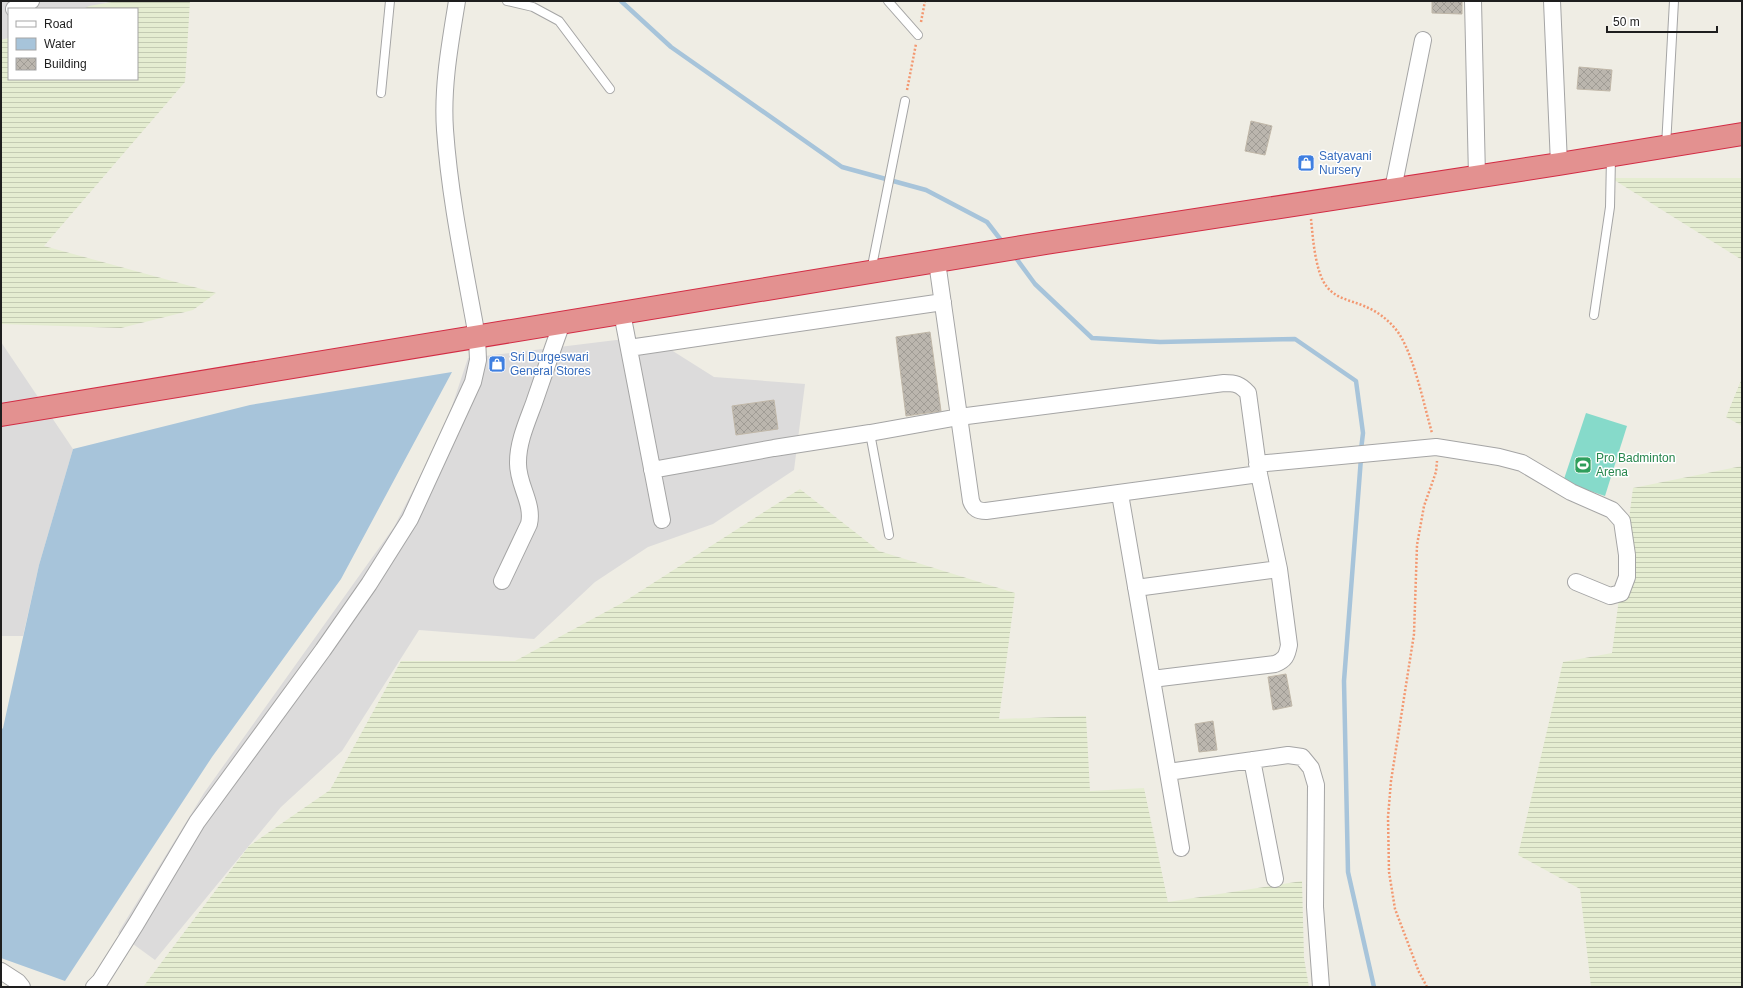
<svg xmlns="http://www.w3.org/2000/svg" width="1743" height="988" font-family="Helvetica,sans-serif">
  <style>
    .residential { fill: #dcdbdb }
    .farmland { fill: url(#farmland-rules) }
    .pitch { fill: #86daca }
    .water { fill: #a7c4da }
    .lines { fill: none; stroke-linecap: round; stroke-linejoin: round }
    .stream { stroke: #a7c4da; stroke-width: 4.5 }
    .building { fill: url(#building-cross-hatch); stroke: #c0b7a8 }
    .lane-casing { stroke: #a5a5a5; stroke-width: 10 }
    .street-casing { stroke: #a5a5a5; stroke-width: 18 }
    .highway-casing { stroke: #d22c44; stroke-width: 24 }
    .path { stroke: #f39871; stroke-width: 2.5; stroke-dasharray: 2 2; stroke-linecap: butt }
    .lane { stroke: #fff; stroke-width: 8 }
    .street { stroke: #fff; stroke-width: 16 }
    .highway { stroke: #e39190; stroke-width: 22 }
    .labels { text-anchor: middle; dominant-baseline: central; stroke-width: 3; stroke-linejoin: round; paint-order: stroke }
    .shop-label { font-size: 12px; fill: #366cbe; stroke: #fff; text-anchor: start }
    .leisure-label { font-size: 12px; fill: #27864d; stroke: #fff; text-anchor: start }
  </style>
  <defs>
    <pattern id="farmland-rules" width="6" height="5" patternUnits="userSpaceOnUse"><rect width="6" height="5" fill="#e5edd1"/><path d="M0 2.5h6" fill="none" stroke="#c4cbb3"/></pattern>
    <pattern id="building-cross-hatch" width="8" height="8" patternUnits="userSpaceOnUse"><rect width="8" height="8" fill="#bbb6ae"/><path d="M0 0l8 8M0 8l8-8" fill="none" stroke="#a09c95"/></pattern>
  </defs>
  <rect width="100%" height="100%" fill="#efede4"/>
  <path class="residential" d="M 1,1 L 117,1 L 83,9 L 9,9 L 9,38 L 1,40 Z
    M 649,336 L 714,377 L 805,384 L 794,470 L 713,524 L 648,547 L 595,582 L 534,639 L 419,630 L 342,751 L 281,807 L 155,960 L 118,933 L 204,793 L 394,527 L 444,430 L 468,358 Z
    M 1,342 L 73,449 L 39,565 L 23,636 L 1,636 Z"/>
  <path class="farmland" d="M 117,1 L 190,1 L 185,82 L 44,246 L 216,293 L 193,310 L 121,328 L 1,324 L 1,40 L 9,38 L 9,79 L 137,79 L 137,9 L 83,9 L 89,6 Z
    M 1611,178 L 1742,178 L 1742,260 Z
    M 1742,378 L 1742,426 L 1726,417 Z
    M 1742,466 L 1742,987 L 1591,987 L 1580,889 L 1518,855 L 1563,662 L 1612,653 L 1633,488 Z
    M 800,489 L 879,551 L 1015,593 L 999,719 L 1086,716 L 1090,791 L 1144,788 L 1168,902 L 1302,881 L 1304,958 L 1309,987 L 143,987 L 249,846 L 330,790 L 401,661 L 515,661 L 622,603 Z"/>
  <path class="pitch" d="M 1586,413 L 1627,426 L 1605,496 L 1563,482 Z"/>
  <path class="water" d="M 452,372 L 341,579 L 212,757 L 65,981 L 1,958 L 1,730 L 3,728 L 39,565 L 73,449 L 250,405 Z"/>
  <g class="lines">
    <path class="stream" d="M 621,1 L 671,47 L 842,167 L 926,190 L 987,222 L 1004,244
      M 1013,254 L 1035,284 L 1092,338 L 1160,342 L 1295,339 L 1356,381 L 1363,433 L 1361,450
      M 1361,458 L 1344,681 L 1348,872 L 1374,987"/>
  </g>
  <path class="building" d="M 1432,1 L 1462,1 L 1462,14 L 1432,13 Z
    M 1579,67 L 1612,70 L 1610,91 L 1577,89 Z
    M 1251,121 L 1272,126 L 1265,155 L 1245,151 Z
    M 930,332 L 941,411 L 906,416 L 896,337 Z
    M 774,400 L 778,429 L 736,435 L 732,406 Z
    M 1286,674 L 1292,706 L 1273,710 L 1268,677 Z
    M 1213,721 L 1217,750 L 1199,752 L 1195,724 Z"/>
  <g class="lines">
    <g class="lane-casing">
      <path id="lane" d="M 507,1 L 533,7 L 559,21 L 610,89
        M 888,1 L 918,35
        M 381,93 L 390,1
        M 1666,146 L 1674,1
        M 871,271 L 905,101
        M 1594,315 L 1610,207 L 1611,157
        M 870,433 L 889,535"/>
    </g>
    <g class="street-casing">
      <path id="street" d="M 1473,1 L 1477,177
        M 1552,1 L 1559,164
        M 14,9 L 31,1
        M 1393,189 L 1423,40
        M 937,262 L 971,501 C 974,509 978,511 986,511 L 1259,474
        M 622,313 L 662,520
        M 629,348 L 943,302
        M 1257,464 L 1436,447 L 1499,457 L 1522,463 L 1571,492 L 1612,510 L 1622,521 L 1627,555 L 1627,577 L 1621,593 L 1610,596 L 1576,582
        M 652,470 L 774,448 L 870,433 L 959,417 L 1224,383 C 1235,383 1240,384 1248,393 L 1259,474 L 1279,569 L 1289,645 C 1287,656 1285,660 1275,664 L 1152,679
        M 1120,494 L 1181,848
        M 502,581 L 529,524 C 534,503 517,484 518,462 C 518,442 527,422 534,403 C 543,377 552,350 562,323
        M 1136,588 L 1279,569
        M 1252,760 L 1275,879
        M 1168,772 L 1288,755 L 1302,757 L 1311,768 L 1316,785 L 1315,907 L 1321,987
        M 1,971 L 18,982 L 22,987
        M 94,987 L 100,981 L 136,924 L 197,822 L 323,650 L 369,584 L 410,519 L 473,382 L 478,360 L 477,337 C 465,269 450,200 445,130 C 442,87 450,44 457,1"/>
    </g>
    <g class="highway-casing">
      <path id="highway" d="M 1,415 L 1046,243 L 1559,164 L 1742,134"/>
    </g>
    <path class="path" d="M 921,22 L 925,1
      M 907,90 L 916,44
      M 1311,219 C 1313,238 1315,272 1327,287 C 1337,299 1350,300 1364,306 C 1379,312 1393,323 1401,337 C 1415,361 1424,405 1432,433
      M 1427,987 L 1419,972 L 1395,909 L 1389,872 L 1388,817 L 1391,781 L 1414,634 L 1417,545 L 1424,506 L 1436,472 L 1437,461"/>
    <use href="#lane" class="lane"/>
    <use href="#street" class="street"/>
    <use href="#highway" class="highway"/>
  </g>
  <defs>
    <g id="shop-square" transform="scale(0.9)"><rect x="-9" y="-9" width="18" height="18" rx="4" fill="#3f7fe0" stroke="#fff"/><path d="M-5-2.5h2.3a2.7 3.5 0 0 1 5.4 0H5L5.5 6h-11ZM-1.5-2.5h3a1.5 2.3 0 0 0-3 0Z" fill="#fff"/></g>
    <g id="stadium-square" transform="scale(0.9)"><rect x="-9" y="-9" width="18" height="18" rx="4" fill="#2e9e5b" stroke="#fff"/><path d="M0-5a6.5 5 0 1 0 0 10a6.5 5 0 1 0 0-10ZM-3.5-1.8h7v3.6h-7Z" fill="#fff"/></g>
  </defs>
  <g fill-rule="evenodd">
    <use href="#shop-square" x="1306" y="163"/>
    <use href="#shop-square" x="497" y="364"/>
    <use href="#stadium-square" x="1583" y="465"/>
  </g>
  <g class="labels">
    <g class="shop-label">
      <text x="1319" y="156">Satyavani<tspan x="1319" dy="14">Nursery</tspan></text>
      <text x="510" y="357">Sri Durgeswari<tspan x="510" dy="14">General Stores</tspan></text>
    </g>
    <g class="leisure-label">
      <text x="1596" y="458">Pro Badminton<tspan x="1596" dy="14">Arena</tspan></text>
    </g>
  </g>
  <rect width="1743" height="988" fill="none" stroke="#1e1e1e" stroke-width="4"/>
  <rect x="8" y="8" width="130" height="72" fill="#ffffff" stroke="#a5a5a5"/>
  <rect x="16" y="21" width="20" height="6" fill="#ffffff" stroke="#a5a5a5"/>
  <text x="44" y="28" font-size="12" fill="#1e1e1e">Road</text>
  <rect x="16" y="38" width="20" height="12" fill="#a7c4da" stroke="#a5a5a5"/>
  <text x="44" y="48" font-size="12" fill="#1e1e1e">Water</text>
  <rect x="16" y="58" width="20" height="12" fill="url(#building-cross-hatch)" stroke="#a5a5a5"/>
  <text x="44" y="68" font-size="12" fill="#1e1e1e">Building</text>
  <path d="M1607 26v6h110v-6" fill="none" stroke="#1e1e1e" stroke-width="2"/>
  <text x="1613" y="26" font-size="12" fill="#1e1e1e" stroke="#ffffff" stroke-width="3" paint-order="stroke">50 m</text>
</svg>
